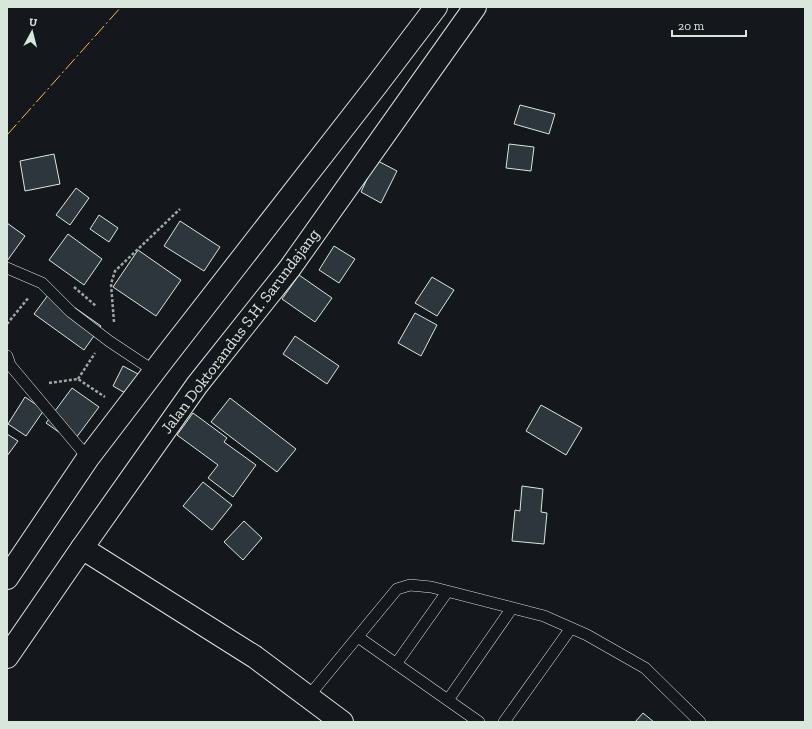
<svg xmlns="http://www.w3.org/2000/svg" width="812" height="729" font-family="'Zilla Slab',serif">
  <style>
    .building { fill: #2c363c; stroke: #d8e6dc }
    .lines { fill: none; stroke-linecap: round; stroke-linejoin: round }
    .service-casing { stroke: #d8e6dc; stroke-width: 12 }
    .tertiary-casing { stroke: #d8e6dc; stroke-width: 24 }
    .trunk-casing { stroke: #d8e6dc; stroke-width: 24 }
    .path { stroke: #9da8a2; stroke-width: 2.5; stroke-dasharray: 3 2; stroke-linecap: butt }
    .service { stroke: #14181c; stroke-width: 11 }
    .tertiary { stroke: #14181c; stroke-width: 22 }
    .trunk { stroke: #14181c; stroke-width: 22 }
    .power { stroke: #ffb74d; stroke-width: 1; stroke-dasharray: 14 3 2 3; stroke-linecap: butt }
    .labels { text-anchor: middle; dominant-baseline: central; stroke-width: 3; stroke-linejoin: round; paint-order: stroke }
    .street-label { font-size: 16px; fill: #d8e6dc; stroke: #14181c }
  </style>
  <rect width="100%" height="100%" fill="#14181c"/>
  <path class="building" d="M 520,105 L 555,114 L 549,134 L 514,124 Z
    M 509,144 L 534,147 L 531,171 L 506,168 Z
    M 54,154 L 60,184 L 25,191 L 20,161 Z
    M 376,160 L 397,171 L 381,203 L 361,192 Z
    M 76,188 L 89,198 L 70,225 L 56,215 Z
    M 99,215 L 118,228 L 109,242 L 90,229 Z
    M 180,221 L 220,247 L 204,271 L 164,246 Z
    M 7,223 L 25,236 L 7,261 Z
    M 68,234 L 102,259 L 84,285 L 49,260 Z
    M 334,246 L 355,259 L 339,283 L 319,270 Z
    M 138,250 L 181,280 L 156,316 L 113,287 Z
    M 299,275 L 332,298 L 315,322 L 282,299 Z
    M 432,277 L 454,290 L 437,316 L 415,303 Z
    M 51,291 L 101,326 L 84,350 L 34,314 Z
    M 415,313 L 437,325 L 421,356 L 398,343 Z
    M 295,336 L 339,366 L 327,384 L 283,354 Z
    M 123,366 L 138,374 L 127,394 L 113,386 Z
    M 72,388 L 99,407 L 73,442 L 46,423 Z
    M 25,397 L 44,410 L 26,436 L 8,424 Z
    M 230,398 L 296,449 L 277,472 L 211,422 Z
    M 541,405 L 582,428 L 566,455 L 526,431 Z
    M 193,413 L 227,438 L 224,442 L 256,465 L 233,497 L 208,478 L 218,465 L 177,435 Z
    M 7,434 L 18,441 L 7,456 Z
    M 203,482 L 232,505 L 212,530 L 183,506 Z
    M 522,486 L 543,489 L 541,512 L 547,513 L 544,544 L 512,541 L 515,510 L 520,511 Z
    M 244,521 L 262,538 L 243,560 L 224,542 Z
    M 643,713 L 654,722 L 635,722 Z"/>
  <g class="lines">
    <g class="service-casing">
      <path id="service" d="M 7,268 L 42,283 L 71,312 L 109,341 L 154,371
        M 7,356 L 10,365 L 88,458
        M 358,637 L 479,722
        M 396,664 L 447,592
        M 308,697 L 397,589 L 410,585 L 431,587 L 544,616 L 587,635 L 645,668 L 700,722
        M 448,700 L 512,608
        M 504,722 L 571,628"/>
    </g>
    <g class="tertiary-casing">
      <path id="tertiary" d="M 82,548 L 255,657 L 342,722"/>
    </g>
    <g class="trunk-casing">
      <path id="trunk" d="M 7,578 L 88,458 L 166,356 L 376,86 L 436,7
        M 7,657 L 82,548 L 197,385 L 290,268 L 475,7"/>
    </g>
    <path class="path" d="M 74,287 L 96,306
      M 114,322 L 111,284 L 115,271 L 180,209
      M 7,324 L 29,297
      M 78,379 L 95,353
      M 49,383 L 78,379 L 105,397"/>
    <use href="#service" class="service"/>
    <use href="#tertiary" class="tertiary"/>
    <use href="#trunk" class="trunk"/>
    <path class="power" d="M 7,135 L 121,7"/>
  </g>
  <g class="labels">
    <g class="street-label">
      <text transform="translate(240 331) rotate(-53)">Jalan Doktorandus S.H. Sarundajang</text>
    </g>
  </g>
  <rect width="812" height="729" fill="none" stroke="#d8e6dc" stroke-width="16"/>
  <g transform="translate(32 32) rotate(7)" stroke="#14181c" stroke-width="3" paint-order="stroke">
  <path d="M0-3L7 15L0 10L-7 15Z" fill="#d8e6dc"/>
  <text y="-6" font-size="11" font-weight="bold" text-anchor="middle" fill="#d8e6dc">U</text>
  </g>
  <path d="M672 30v6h74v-6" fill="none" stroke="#d8e6dc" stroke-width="2"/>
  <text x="678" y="30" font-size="12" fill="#d8e6dc" stroke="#14181c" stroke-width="3" paint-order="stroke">20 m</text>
</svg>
